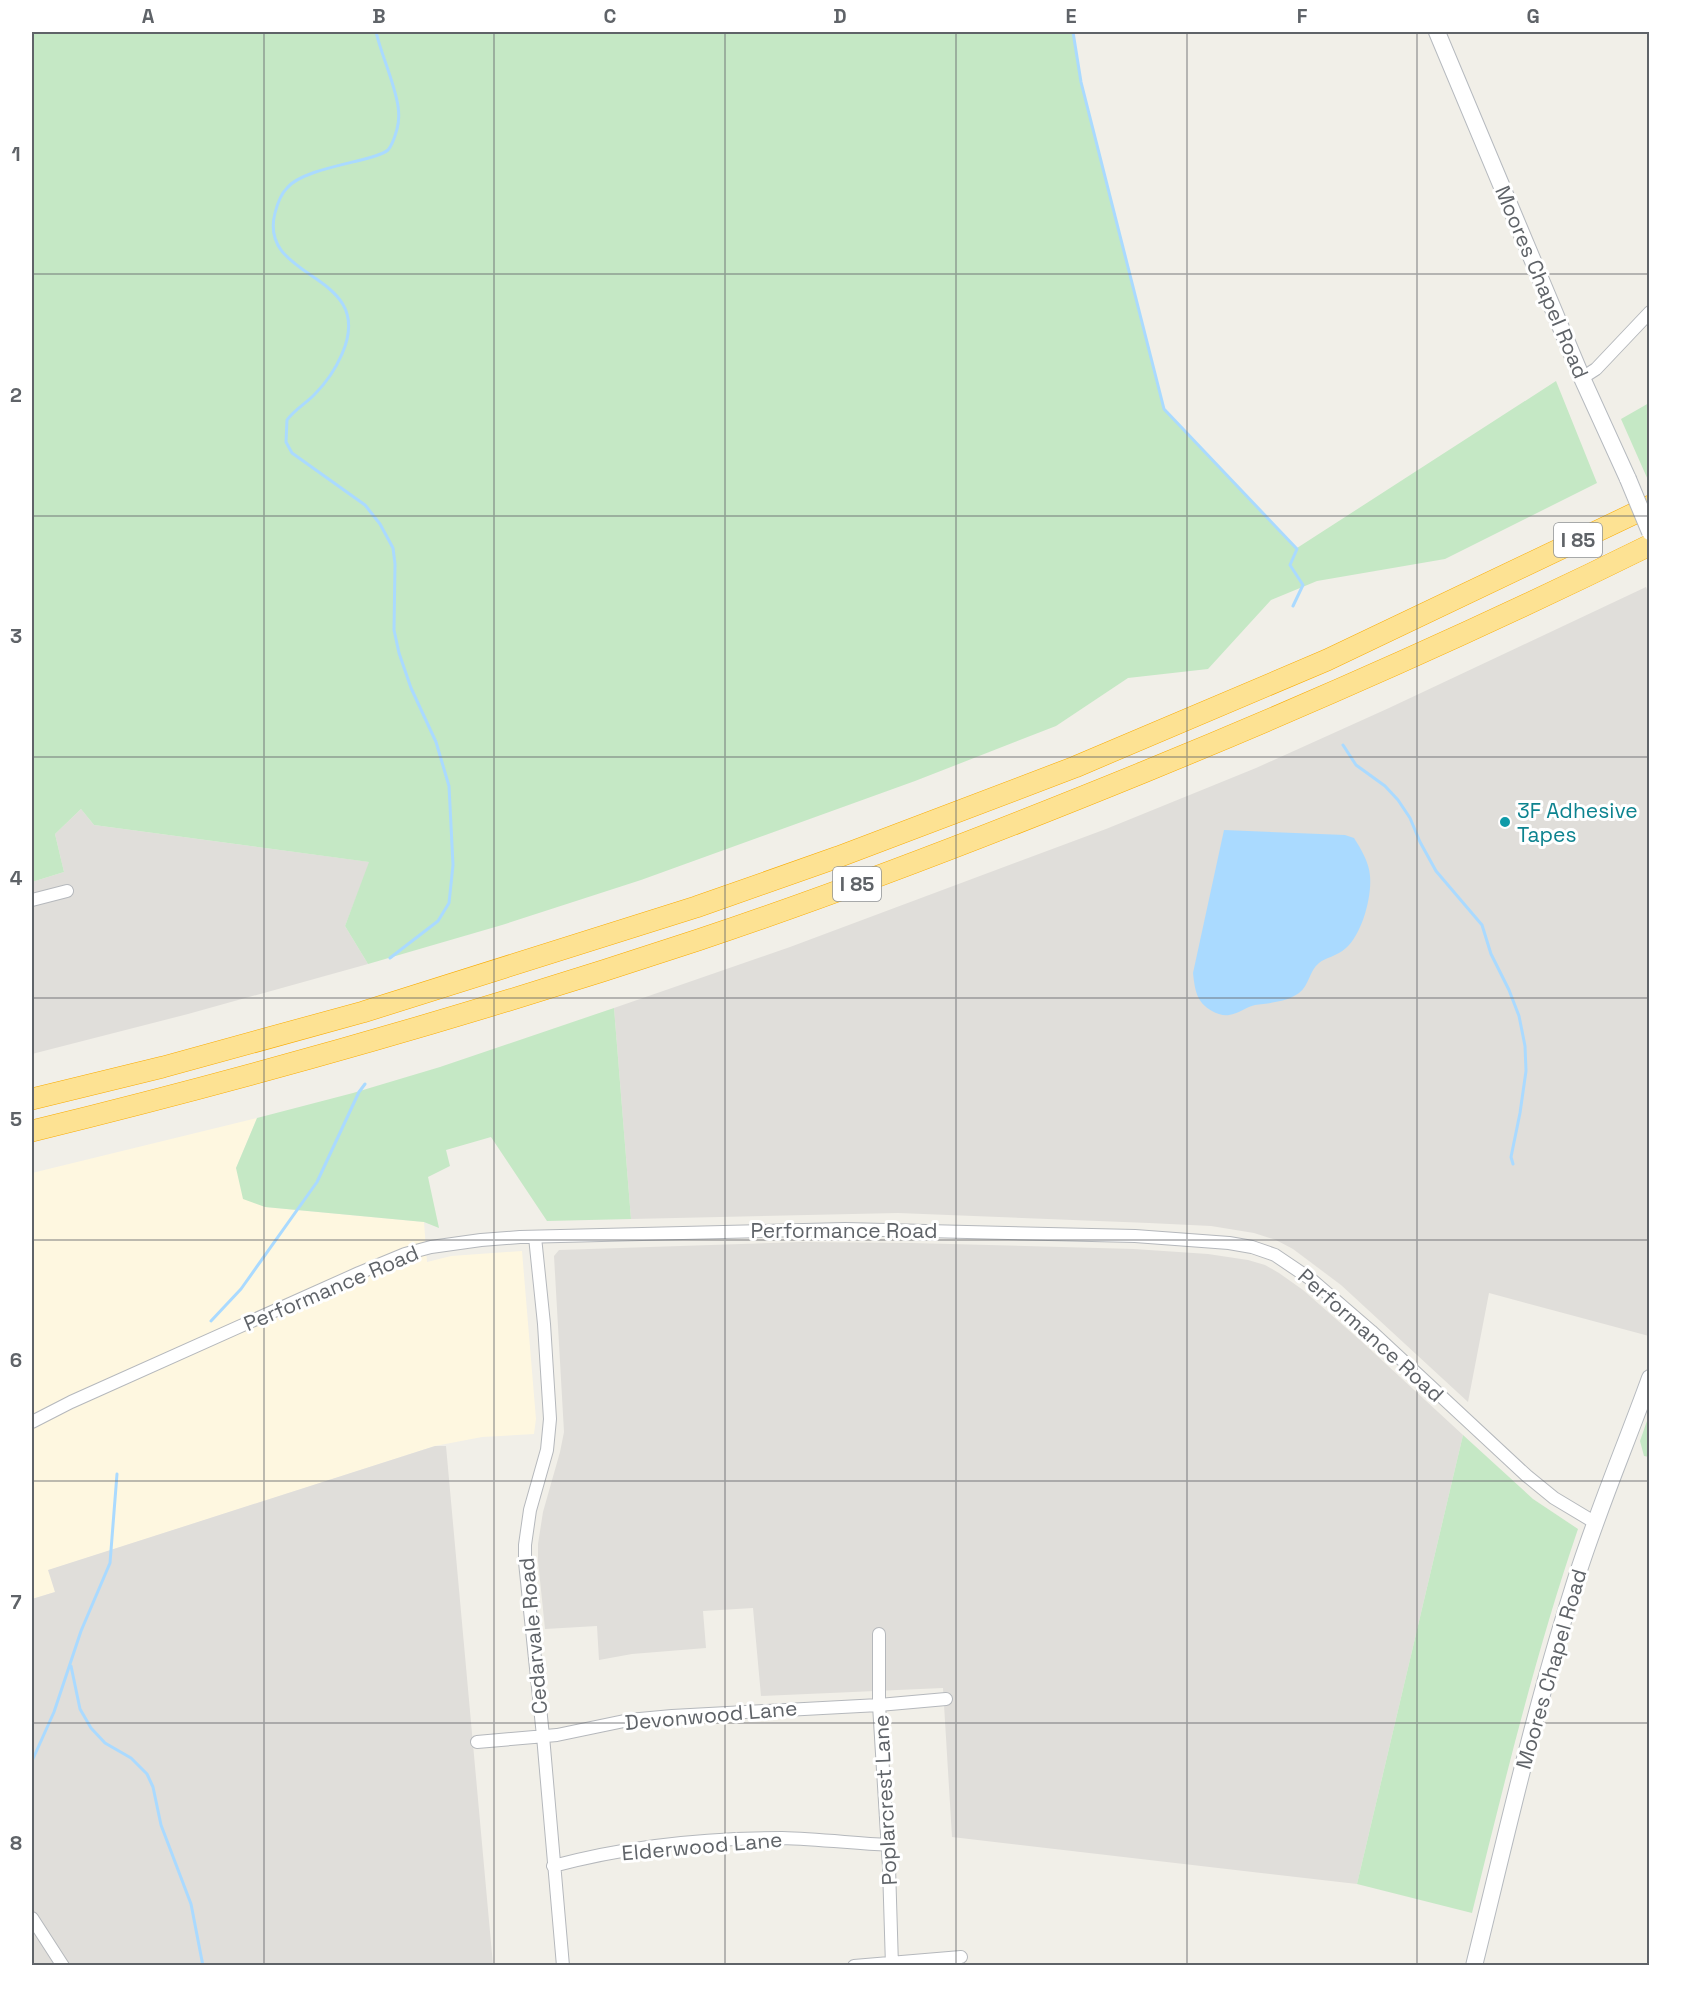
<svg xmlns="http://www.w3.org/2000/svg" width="1681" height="1997" font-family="'Space Grotesk',sans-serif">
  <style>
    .commercial { fill: #fef7e0 }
    .industrial { fill: #e0deda }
    .green { fill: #c5e8c5 }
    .water { fill: #aadaff }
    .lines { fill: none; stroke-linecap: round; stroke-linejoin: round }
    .stream { stroke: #aadaff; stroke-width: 3 }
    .street-casing { stroke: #b5b8bc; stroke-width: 14 }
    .secondary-casing { stroke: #b6babf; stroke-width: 18 }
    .highway-casing { stroke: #f9ab00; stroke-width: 22 }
    .street { stroke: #fff; stroke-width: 12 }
    .secondary { stroke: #fff; stroke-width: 16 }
    .highway { stroke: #fde293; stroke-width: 21 }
    .secondary-bridge-casing { stroke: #b6babf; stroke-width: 18; stroke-linecap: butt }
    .secondary-bridge { stroke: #fff; stroke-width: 16 }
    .grid { fill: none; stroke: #5f6368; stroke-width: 1.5; stroke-opacity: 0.55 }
    .culture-dot { fill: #0f9aa8; stroke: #fff; stroke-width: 2 }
    .labels { text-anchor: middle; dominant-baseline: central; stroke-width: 6; stroke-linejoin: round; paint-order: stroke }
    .shield { fill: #fff; stroke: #8f9295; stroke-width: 1.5 }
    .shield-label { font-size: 20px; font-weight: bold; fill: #5f6368 }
    .street-label { font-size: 21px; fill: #5f6368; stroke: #fff }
    .culture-label { font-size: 21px; fill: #0d838f; stroke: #fff; text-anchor: start }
    .neatline { fill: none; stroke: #5f6368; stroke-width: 2 }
    .grid-label { font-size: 20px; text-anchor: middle; font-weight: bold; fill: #5f6368 }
  </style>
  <rect width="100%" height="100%" fill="#f1efe8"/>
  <path class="commercial" d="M 257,1118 L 236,1168 L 265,1207 L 424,1222 L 427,1262 L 451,1256 L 522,1251 L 536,1419 L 534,1434 L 482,1437 L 435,1446 L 49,1570 L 55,1592 L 32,1599 L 32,1173 Z"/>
  <path class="industrial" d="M 1646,587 L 1649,595 L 1649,1336 L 1489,1293 L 1468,1402 L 1341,1285 L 1293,1249 L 1276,1240 L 1254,1233 L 1211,1226 L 1149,1223 L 898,1213 L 631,1219 L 614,1008 L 790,947 L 1106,829 L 1256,768 L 1389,708 Z
    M 81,809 L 94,825 L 370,862 L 345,926 L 368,964 L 188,1014 L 32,1054 L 32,882 L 64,872 L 55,834 Z
    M 801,1242 L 912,1243 L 1134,1249 L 1208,1254 L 1248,1260 L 1265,1265 L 1279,1273 L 1303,1290 L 1361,1341 L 1463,1435 L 1357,1884 L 952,1837 L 943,1688 L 761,1696 L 753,1608 L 703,1611 L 706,1648 L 632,1654 L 599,1660 L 597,1626 L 545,1629 L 538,1561 L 538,1544 L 543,1512 L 560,1452 L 564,1432 L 554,1256 L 559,1250 Z
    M 435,1446 L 446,1446 L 493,1965 L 32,1966 L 32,1599 L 55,1592 L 48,1570 Z"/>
  <path class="green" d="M 32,32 L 1073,32 L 1081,82 L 1164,409 L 1297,548 L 1556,381 L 1597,483 L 1445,559 L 1317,581 L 1271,600 L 1208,669 L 1128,678 L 1056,726 L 915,781 L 641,880 L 502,925 L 368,964 L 345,926 L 369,862 L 94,825 L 81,809 L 55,834 L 64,872 L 32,882 Z
    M 1649,403 L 1650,479 L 1648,480 L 1621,419 Z
    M 614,1008 L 631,1219 L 547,1221 L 491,1137 L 446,1150 L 450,1166 L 428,1177 L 439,1228 L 424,1222 L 265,1207 L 243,1199 L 236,1168 L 257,1118 L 353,1093 L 440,1067 Z
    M 1649,1415 L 1649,1457 L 1644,1456 L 1640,1441 Z
    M 1463,1435 L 1533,1499 L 1578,1529 C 1535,1655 1504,1784 1472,1913 L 1357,1884 Z"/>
  <path class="water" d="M 1224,830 L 1345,835 L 1354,838 C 1361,849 1369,862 1370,876 C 1372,897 1362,934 1346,948 C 1336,957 1326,957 1319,963 C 1309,971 1309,986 1299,993 C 1287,1002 1269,1003 1255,1005 C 1246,1007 1238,1014 1229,1015 C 1224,1016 1217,1014 1212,1011 C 1196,1002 1195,990 1193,973 Z"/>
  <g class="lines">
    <path class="stream" d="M 376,32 C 382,57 394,81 398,106 C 399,113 399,122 397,129 C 395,136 393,144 388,150 C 383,154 378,155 372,157 C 349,164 301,171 287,188 C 281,194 277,205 275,213 C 257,282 378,271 342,354 C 336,368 325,384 314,395 C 305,404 294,410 287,420 L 286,442 L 292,453 L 365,505 L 380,524 L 393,548 L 395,564 L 394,630 L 399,653 L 411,688 L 436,742 L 449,786 L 453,865 L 449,903 L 438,921 L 390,958
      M 1073,32 L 1081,82 L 1164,409 L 1297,549 L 1290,565 L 1303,585 L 1293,606
      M 1343,745 L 1356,765 L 1385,786 L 1398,800 L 1410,818 L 1420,842 L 1436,871 L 1482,925 L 1491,954 L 1509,990 L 1519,1016 L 1525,1046 L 1526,1071 L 1520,1113 L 1511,1157 L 1513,1164
      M 211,1321 L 241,1289 L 317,1182 L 359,1092 L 365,1084
      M 71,1666 L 80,1709 L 91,1728 L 105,1743 L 131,1758 L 147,1774 L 153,1787 L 161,1825 L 191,1904 L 203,1966
      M 32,1761 L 54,1712 L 81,1631 L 110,1563 L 117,1474"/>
    <g class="street-casing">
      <path id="street" d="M 1582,378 L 1596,369 L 1650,312
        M 32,900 L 67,891
        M 535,1237 L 544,1324 L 550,1419 L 547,1450 L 530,1510 L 525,1545 L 525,1562 L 543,1736 L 563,1966
        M 32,1422 L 71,1402 L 359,1273 L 405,1254 L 431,1247 L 481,1240 L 520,1237 L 845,1229 L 1135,1236 L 1229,1243 L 1252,1247 L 1275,1255 L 1312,1280 L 1371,1331 L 1527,1476 L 1554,1498 L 1594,1522
        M 879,1634 L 879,1705 L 889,1867 L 892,1966
        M 477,1742 L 557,1735 L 629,1720 L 672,1716 L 879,1705 L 946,1699
        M 553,1866 C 627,1846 706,1838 782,1838 C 817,1839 852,1843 888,1845
        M 32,1918 L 63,1966
        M 854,1966 L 961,1957"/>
    </g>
    <g class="secondary-casing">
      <path id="secondary" d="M 1437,32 L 1582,378 L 1628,479
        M 1474,1966 C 1505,1841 1533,1715 1572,1592 C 1594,1519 1624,1450 1650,1378"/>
    </g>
    <g class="highway-casing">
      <path id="highway" d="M 32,1099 L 163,1067 L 363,1012 L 696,907 L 838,857 L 1075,767 L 1327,660 L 1650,506
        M 32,1131 C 256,1076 478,1013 698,940 C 848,890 997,832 1144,772 C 1315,702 1484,627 1650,545"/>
    </g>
    <use href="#street" class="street"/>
    <use href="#secondary" class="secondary"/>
    <use href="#highway" class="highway"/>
    <g class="secondary-bridge-casing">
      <path id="secondary-bridge" d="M 1628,479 L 1650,532"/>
    </g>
    <use href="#secondary-bridge" class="secondary-bridge"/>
  </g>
  <path class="grid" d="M 264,32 L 264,1966M 494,32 L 494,1966M 725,32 L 725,1966M 956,32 L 956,1966M 1187,32 L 1187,1966M 1417,32 L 1417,1966M 32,274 L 1650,274M 32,516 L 1650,516M 32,757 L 1650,757M 32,998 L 1650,998M 32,1240 L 1650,1240M 32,1481 L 1650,1481M 32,1723 L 1650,1723"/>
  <circle class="culture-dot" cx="1505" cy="822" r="6"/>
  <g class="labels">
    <g class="shield">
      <rect x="1554" y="523" width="48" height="34" rx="4.5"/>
      <rect x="833" y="867" width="48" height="34" rx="4.5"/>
    </g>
    <g class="shield-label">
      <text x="1578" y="540">I 85</text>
      <text x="857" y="884">I 85</text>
    </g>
    <g class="street-label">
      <text transform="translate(1542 282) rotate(67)">Moores Chapel Road</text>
      <text x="844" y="1230">Performance Road</text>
      <text transform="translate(331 1288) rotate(-23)">Performance Road</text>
      <text transform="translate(1371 1335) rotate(42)">Performance Road</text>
      <text transform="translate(533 1636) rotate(-95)">Cedarvale Road</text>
      <text transform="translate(1551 1669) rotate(-74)">Moores Chapel Road</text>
      <text transform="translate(711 1715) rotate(-5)">Devonwood Lane</text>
      <text transform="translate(885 1800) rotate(-93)">Poplarcrest Lane</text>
      <text transform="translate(702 1846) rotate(-5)">Elderwood Lane</text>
    </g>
    <g class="culture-label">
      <text x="1517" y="810">3F Adhesive<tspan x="1517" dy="24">Tapes</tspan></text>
    </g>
  </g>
  <rect width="1681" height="1997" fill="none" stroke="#ffffff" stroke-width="66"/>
  <rect x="33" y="33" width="1615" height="1931" class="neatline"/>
  <g class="grid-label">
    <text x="148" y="23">A</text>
    <text x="379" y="23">B</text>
    <text x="610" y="23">C</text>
    <text x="840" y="23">D</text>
    <text x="1071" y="23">E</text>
    <text x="1302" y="23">F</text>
    <text x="1533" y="23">G</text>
    <text x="16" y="161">1</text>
    <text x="16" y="402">2</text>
    <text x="16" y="643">3</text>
    <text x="16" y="885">4</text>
    <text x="16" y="1126">5</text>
    <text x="16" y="1367">6</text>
    <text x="16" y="1609">7</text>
    <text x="16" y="1850">8</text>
  </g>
</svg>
